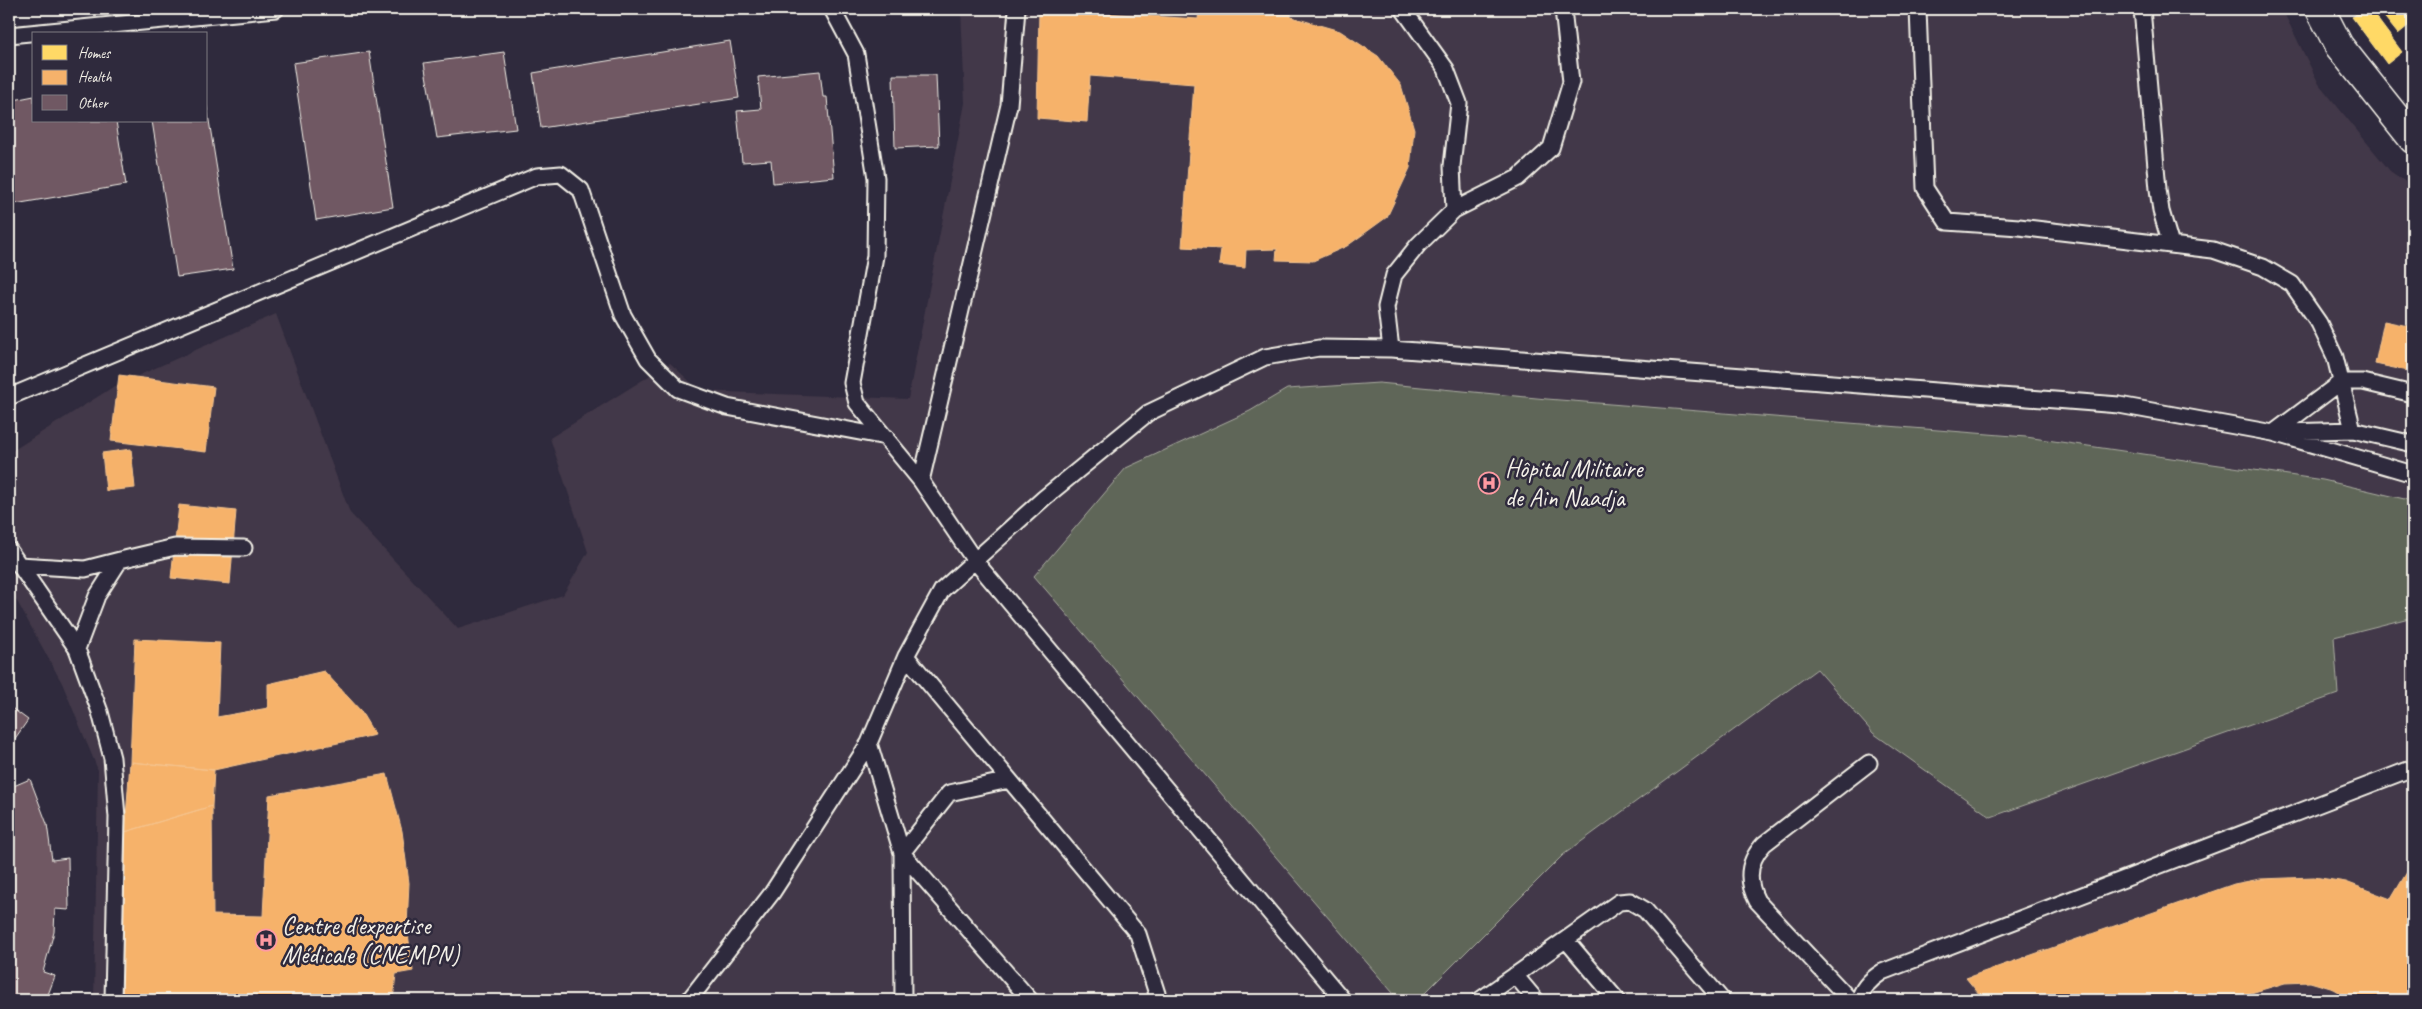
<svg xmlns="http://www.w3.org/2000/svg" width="2422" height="1009" font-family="Caveat,sans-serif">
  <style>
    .built { fill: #423848 }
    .green { fill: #5f6659; stroke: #aaaca0 }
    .homes { fill: #ffd966; stroke: #fce08d }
    .health { fill: #f6b26b; stroke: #f5c590 }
    .building { fill: #705863; stroke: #f4f1e8 }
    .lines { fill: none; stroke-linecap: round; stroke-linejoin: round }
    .lane-casing { stroke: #f4f1e8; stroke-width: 19 }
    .secondary-casing { stroke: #f4f1e8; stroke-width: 31 }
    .lane { stroke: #2f2a3d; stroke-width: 15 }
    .secondary { stroke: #2f2a3d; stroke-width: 28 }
    .labels { text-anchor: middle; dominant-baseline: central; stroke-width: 5; stroke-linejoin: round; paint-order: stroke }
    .poi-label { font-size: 25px; fill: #f4f1e8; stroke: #2f2a3d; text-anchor: start }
  </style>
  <rect width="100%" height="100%" fill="#2f2a3d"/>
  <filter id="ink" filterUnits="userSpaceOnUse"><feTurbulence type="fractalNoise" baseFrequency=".02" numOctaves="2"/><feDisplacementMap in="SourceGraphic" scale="10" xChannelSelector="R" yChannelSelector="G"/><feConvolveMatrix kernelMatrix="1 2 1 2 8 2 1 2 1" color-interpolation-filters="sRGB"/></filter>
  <g filter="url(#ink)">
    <path class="built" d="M 961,9 L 2282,9 L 2319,84 L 2390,171 L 2413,187 L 2413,1000 L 94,1000 L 98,770 L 62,683 L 18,603 L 9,591 L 9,453 L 113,387 L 276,314 L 350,513 L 458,629 L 563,595 L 588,552 L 550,438 L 670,363 L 700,391 L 908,399 L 965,103 Z"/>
    <path class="green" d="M 1379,383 L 1547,399 L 2026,437 L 2323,480 L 2413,501 L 2413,617 L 2334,637 L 2338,694 L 1991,817 L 1873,733 L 1817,669 L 1563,855 L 1418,1000 L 1399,1000 L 1034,576 L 1126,468 L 1250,411 L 1287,389 Z"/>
    <path class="homes" d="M 2364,9 L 2370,9 L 2402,52 L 2387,64 L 2352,17 Z
      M 2378,9 L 2413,9 L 2413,22 L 2398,34 Z"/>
    <path class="health" d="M 1039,9 L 1198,19 L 1199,9 L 1291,9 L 1291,17 L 1340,31 L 1378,56 L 1401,85 L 1414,129 L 1410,168 L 1387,217 L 1347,246 L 1313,261 L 1276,260 L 1277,249 L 1246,250 L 1245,268 L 1219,265 L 1221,249 L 1182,247 L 1194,84 L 1090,76 L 1087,122 L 1037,118 Z
      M 2384,321 L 2413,327 L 2413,372 L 2375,364 Z
      M 119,375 L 214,387 L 206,452 L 111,441 Z
      M 131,449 L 135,488 L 106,491 L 102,453 Z
      M 179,505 L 236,511 L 230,584 L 171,578 Z
      M 135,639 L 220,643 L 217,717 L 268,708 L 268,684 L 324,671 L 360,710 L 375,735 L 214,770 L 130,762 Z
      M 130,762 L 214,770 L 212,806 L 125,832 Z
      M 387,774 L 402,831 L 409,883 L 407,926 L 413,971 L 396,974 L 393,1000 L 121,1000 L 125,832 L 212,806 L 213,915 L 263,916 L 269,795 Z
      M 2413,862 L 2413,1000 L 2353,1000 L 2334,989 L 2310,982 L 2285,983 L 2227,1000 L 1984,1000 L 1966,978 L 2234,884 L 2260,879 L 2314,877 L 2346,882 L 2391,899 Z"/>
    <path class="building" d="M 730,41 L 739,98 L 541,128 L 533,73 Z
      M 369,52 L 393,207 L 316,220 L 293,63 Z
      M 504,52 L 516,129 L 437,138 L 424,63 Z
      M 820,71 L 823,97 L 827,97 L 834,177 L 773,183 L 771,160 L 742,162 L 737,111 L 761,109 L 758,77 Z
      M 893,75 L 936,75 L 939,146 L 895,148 Z
      M 34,96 L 34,121 L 116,121 L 126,185 L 9,205 L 9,101 Z
      M 206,102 L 233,269 L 177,277 L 152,121 L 206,121 Z
      M 9,706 L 28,720 L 9,747 Z
      M 30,779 L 47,824 L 52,860 L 68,858 L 69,910 L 55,909 L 54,932 L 43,972 L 55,976 L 46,1000 L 9,1000 L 9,788 Z"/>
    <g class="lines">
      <g class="lane-casing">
        <path id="lane" d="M 832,9 L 856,54 L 876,178 L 875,256 L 852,383 L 857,403 L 921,481 L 975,561 L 1343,1000
          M 1403,9 L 1446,69 L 1459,103 L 1452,166 L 1454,210
          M 1918,9 L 1925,188 L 1947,222 L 2019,227 L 2171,245
          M 2142,9 L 2158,189 L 2161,211 L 2171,245 L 2213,250 L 2263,267 L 2292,284 L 2319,323 L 2335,357 L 2353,430
          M 9,35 L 276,9
          M 1391,349 L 1386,307 L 1394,275 L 1418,245 L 1454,210 L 1518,178 L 1551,148 L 1571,82 L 1563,9
          M 9,397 L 537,176 L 561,174 L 581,190 L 623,315 L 648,359 L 678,389 L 727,407 L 886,437
          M 2287,432 L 2353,430 L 2413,444
          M 2273,433 L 2341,382 L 2363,382 L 2413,394
          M 921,481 L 1009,105 L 1017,9
          M 9,550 L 77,649 L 100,712 L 112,758 L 117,817 L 113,1000
          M 120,560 L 175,547 L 244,548
          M 19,565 L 85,569 L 120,560 L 97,596 L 77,649
          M 906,656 L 1138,934 L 1159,1000
          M 869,743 L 902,853 L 903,1000
          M 1009,780 L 949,793 L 902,853 L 1030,1000
          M 1566,940 L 1617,1000
          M 1515,975 L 1536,1000
          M 689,1000 L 772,893 L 869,743 L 906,656 L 942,590 L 1044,498 L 1148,413 L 1265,357 L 1319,348 L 1391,349 L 2119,405 L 2273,433 L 2413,474
          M 1480,1000 L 1619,902 L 1630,901 L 1645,910 L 1722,1000
          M 1850,1000 L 1757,901 C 1746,880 1748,861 1764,844 L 1869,763
          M 1859,1000 C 1862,987 1871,979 1882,972 L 2413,768"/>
      </g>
      <g class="secondary-casing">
        <path id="secondary" d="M 2320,9 L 2339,46 L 2413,139"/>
      </g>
      <use href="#lane" class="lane"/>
      <use href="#secondary" class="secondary"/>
    </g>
  </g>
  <defs>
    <g id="hospital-ring" transform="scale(1.125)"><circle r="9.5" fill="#2f2a3d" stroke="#ff9aa2" stroke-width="1.5"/><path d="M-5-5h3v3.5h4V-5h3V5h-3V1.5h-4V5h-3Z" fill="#ff9aa2"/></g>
  </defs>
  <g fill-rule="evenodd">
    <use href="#hospital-ring" x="1489" y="483"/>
    <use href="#hospital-ring" x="266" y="940"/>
  </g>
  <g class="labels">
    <g class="poi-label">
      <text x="1505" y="469">Hôpital Militaire<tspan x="1505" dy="29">de Ain Naadja</tspan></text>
      <text x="282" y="926">Centre d'expertise<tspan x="282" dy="29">Médicale (CNEMPN)</tspan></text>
    </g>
  </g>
  <rect width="2422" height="1009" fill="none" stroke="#2f2a3d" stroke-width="30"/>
  <rect x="15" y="15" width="2392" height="979" fill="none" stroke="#f4f1e8" stroke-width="2" filter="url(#ink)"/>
  <rect x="32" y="32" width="175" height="90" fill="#2f2a3d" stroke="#7e7a81"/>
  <rect x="42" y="45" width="25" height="15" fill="#ffd966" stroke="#7e7a81"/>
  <text x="78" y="58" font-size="15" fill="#f4f1e8">Homes</text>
  <rect x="42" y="70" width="25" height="15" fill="#f6b26b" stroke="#7e7a81"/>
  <text x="78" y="82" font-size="15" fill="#f4f1e8">Health</text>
  <rect x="42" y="95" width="25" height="15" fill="#705863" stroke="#7e7a81"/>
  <text x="78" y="108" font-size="15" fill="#f4f1e8">Other</text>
</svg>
